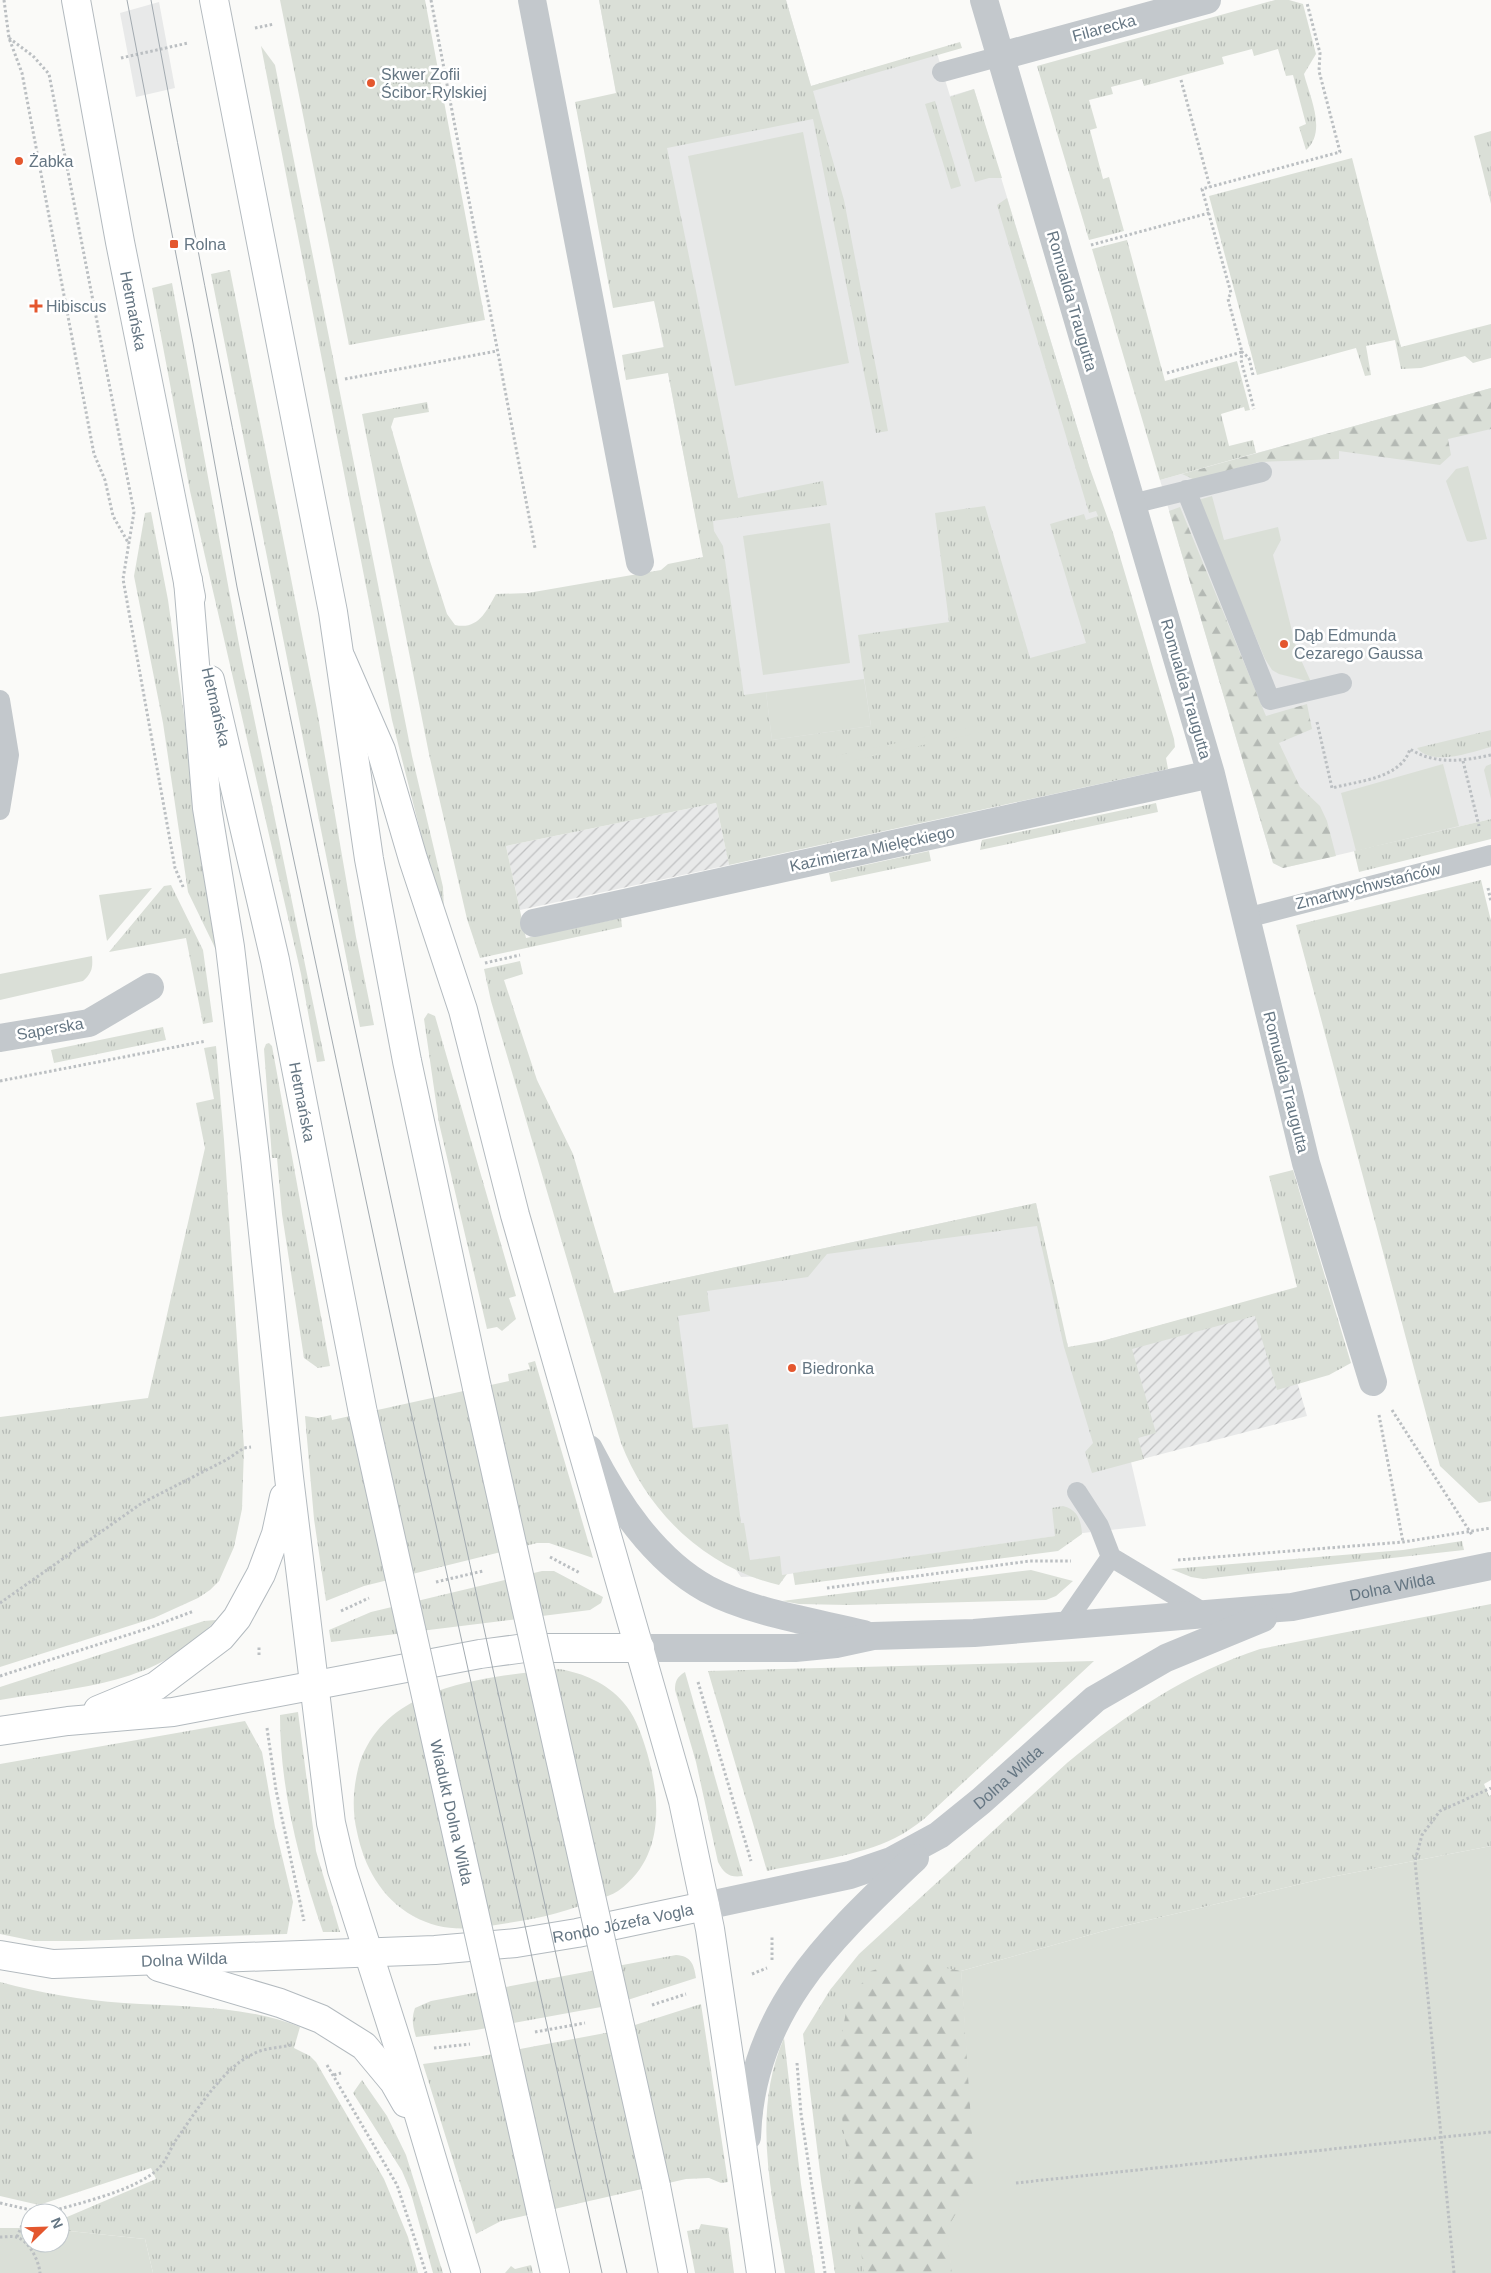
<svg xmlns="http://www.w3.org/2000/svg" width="1491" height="2273" font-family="Arial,sans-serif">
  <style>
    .built { fill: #e8e9e9 }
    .industrial { fill: url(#industrial-furrows) }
    .grass { fill: url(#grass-tufts) }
    .forest { fill: url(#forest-firs) }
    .green { fill: #dadfd7 }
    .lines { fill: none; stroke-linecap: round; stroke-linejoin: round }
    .secondary-casing { stroke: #b3babf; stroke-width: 30 }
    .path { stroke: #bbbfc2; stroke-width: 3; stroke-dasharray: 2.5 2.5; stroke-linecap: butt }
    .service { stroke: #c3c8cc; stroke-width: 20 }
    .minor { stroke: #c3c8cc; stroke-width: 28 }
    .tertiary { stroke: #c3c8cc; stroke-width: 28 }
    .secondary { stroke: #fff; stroke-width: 28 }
    .tram { stroke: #a2aab0; stroke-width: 1 }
    .secondary-bridge-casing { stroke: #b3babf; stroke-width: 30; stroke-linecap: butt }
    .secondary-bridge { stroke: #fff; stroke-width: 28 }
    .poi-dot { fill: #e4572e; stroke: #fff; stroke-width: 2 }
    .labels { text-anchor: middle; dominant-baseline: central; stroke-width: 5; stroke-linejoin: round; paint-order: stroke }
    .street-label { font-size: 16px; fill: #657683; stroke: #fff }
    .poi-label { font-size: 16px; fill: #657683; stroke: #fff; text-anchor: start }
  </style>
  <defs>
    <pattern id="industrial-furrows" width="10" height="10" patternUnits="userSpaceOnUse" patternTransform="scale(1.25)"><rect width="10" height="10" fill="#e8e9e9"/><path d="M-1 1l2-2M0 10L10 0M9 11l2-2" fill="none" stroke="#c0c1c2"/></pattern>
    <pattern id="grass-tufts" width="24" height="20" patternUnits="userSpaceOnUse" patternTransform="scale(1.25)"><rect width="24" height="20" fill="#dadfd7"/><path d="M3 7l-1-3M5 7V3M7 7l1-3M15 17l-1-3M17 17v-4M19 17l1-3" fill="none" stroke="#b4b9b4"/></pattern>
    <pattern id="forest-firs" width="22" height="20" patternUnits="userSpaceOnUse" patternTransform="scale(1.25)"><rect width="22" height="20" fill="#dadfd7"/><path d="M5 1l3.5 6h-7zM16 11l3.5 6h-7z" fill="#b4b9b4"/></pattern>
  </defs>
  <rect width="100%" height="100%" fill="#fafaf8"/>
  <path class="built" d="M 599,0 L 786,0 L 811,86 L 936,50 L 950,96 L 974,89 L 1089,466 L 1146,743 L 753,809 L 677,421 Z
    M 159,2 L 175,88 L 136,97 L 120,13 Z
    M 1491,388 L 1491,819 L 1283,868 L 1273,863 L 1160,480 Z
    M 1036,1203 L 1067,1347 L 1131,1462 L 1146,1526 L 1056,1536 L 782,1575 L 741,1577 L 638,1432 L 610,1294 Z"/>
  <path class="industrial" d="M 716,803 L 729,865 L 520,910 L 506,846 Z
    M 1272,1295 L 1307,1416 L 1131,1462 L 1102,1341 Z"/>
  <path class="grass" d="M 280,0 L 425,0 L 485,320 L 349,345 Z
    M 599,0 L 786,0 L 811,86 L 960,42 L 962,48 L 813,91 L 844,200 L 888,431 L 876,433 L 813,119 L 667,148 L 738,498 L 823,481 L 827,505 L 713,521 L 714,531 L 723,546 L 744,695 L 766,692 L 772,740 L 871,726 L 858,635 L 949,622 L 935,513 L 985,506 L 1030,658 L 1086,643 L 1050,524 L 1084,514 L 1086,520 L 1098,516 L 1096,511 L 1089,513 L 997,205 L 1007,198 L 1089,466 L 1113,533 L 1174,739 L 1175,747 L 1166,758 L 1168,769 L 729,865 L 716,803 L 506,846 L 526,938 L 621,918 L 622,927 L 480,958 L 467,919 L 429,754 L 362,414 L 427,402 L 429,412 L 394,418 L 391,427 L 429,558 L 447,614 L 455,625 C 478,630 486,612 496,594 L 528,593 L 661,570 L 668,564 L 703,557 L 668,373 L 626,380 L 622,355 L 664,347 L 654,301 L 613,308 L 575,102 L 616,93 Z
    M 1275,0 L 1289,0 L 1303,4 L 1316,54 L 1304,74 C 1310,98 1327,131 1306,150 L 1299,127 L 1306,124 L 1293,75 L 1286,76 L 1278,49 L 1254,56 L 1252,49 L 1222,57 L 1224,64 L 1144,86 L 1142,79 L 1111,87 L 1113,94 L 1089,100 L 1097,128 L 1090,130 L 1103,179 L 1109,177 L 1124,231 L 1089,240 L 1037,66 Z
    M 261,46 L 275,65 L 412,756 L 443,887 L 444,911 L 425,850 L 392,720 Z
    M 974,89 L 1002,178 L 989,178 L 975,182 L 950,97 Z
    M 935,101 L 961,186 L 951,189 L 925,104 Z
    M 1491,131 L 1491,204 L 1474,136 Z
    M 1352,158 L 1401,347 L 1491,324 L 1491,358 L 1473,363 L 1465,356 L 1421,368 L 1401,369 L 1395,340 L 1366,346 L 1371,375 L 1365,376 L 1356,348 L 1257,375 L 1209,196 Z
    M 1127,240 L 1165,381 L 1237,361 L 1250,410 L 1245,411 L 1244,407 L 1221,414 L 1229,446 L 1253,440 L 1256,453 L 1160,480 L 1092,249 Z
    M 230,270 L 317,710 L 356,937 L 374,1025 L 360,1027 L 211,274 Z
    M 172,283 L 241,655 L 325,1061 L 317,1062 L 301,974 L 190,491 L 152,288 Z
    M 151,512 L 168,600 L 217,952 L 188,892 L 163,723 L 134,576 L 145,513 Z
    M 1491,730 L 1491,747 C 1471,752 1433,767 1417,748 Z
    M 1156,803 L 1158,812 L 980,850 L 982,840 Z
    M 1491,819 L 1491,839 L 1359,872 L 1354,851 Z
    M 929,851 L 931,861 L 831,882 L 829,873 Z
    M 1481,880 L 1491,921 L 1491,1501 L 1479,1503 L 1440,1466 L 1296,925 Z
    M 171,885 L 203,950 L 213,1022 L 203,1024 L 186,938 L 109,952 L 164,886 Z
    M 520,961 L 523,974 L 504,980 L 537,1080 L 573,1154 L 614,1293 L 1036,1203 L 1068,1347 L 1102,1341 L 1297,1287 L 1269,1176 L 1293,1170 L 1351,1363 L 1329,1375 L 1277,1390 L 1255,1316 L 1132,1349 L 1156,1433 L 1138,1438 L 1144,1459 L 1092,1473 L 1085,1452 L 1093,1443 L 1064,1347 L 1037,1226 L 827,1254 L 808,1277 L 707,1291 L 710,1311 L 678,1316 L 693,1428 L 728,1424 L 741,1523 L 744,1523 L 750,1560 L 780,1556 L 782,1575 L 787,1574 L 779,1585 C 706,1568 648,1513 621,1443 L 491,1001 L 484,969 Z
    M 428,1013 L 435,1016 L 516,1296 L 509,1298 L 516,1319 L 502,1331 L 497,1327 L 487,1329 L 439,1123 L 424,1019 Z
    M 163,1027 L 166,1040 L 54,1063 L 51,1050 Z
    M 269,1043 L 272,1046 L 330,1366 L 318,1368 L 304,1358 L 282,1214 L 277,1158 L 272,1158 L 264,1049 L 266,1044 Z
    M 216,1046 L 224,1140 L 244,1448 L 242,1509 L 234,1547 L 219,1581 L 210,1590 L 198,1598 L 154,1618 L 0,1667 L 0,1417 L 148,1398 L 205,1148 L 196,1103 L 214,1099 L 204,1048 Z
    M 535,1361 L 593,1558 L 549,1543 L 537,1543 L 364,1586 L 326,1601 L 314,1519 L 305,1416 L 318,1418 L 331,1415 L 332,1420 L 509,1381 L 508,1374 L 530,1369 L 528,1363 Z
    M 1063,1506 C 1078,1510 1081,1520 1082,1534 L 1058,1551 L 795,1585 L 793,1573 L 1055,1536 L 1052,1508 Z
    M 1462,1541 L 1464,1550 L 1203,1579 L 1191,1577 L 1171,1569 L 1403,1550 Z
    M 1031,1570 L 1073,1581 L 1056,1596 L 1046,1600 L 848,1605 L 799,1604 L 782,1601 Z
    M 542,1571 L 554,1571 L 603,1597 L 601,1603 L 590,1610 L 331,1642 L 329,1630 L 371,1612 Z
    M 1491,1604 L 1491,1780 L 1484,1784 L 1489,1796 L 1491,1795 L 1491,1846 L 1326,1878 L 1111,1929 L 961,1971 L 976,2180 L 947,2230 L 952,2273 L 835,2273 L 821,2180 L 803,2034 L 830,1990 L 859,1954 L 1067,1763 C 1126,1714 1187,1673 1260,1649 Z
    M 216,1620 C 156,1686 82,1686 0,1700 L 0,1687 L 204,1621 Z
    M 1094,1661 L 924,1819 C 915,1826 905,1833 895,1838 C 860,1856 806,1862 767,1871 L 708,1671 Z
    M 559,1669 C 583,1673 607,1683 623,1702 C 634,1714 640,1730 645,1746 C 661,1796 666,1857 618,1891 C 612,1895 604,1897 597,1900 C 570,1910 543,1918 514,1922 C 477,1928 447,1935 413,1916 C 381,1898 364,1866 357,1832 C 352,1810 353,1790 358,1769 C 381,1684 487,1677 559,1669 Z
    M 685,1672 L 743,1876 C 730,1878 724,1874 718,1862 L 696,1762 L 675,1690 C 675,1681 677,1677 685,1672 Z
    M 298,1712 L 316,1851 L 340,1932 L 323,1932 C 299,1862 280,1790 280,1715 Z
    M 245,1721 L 262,1752 L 275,1827 L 293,1902 L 287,1934 L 79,1941 L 34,1941 L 0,1934 L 0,1764 Z
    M 676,1955 C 691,1956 694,1964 696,1978 L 612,2005 L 476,2030 L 416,2037 C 413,2027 411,2019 415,2008 L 431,2001 Z
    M 0,1982 C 41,1993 81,2000 124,2003 C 182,2007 245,2005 300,2027 L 294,2048 L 310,2056 L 316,2062 L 384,2179 L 408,2237 L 418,2273 L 153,2273 L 145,2239 L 60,2230 L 60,2220 L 156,2179 L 151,2168 L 39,2205 L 0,2196 Z
    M 701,2004 L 728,2182 L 721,2183 L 709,2178 L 686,2179 L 501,2221 L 476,2234 L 423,2064 L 482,2056 L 616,2031 Z
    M 784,2038 L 801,2184 L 815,2273 L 785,2273 C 772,2195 751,2114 784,2038 Z
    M 362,2080 L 387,2116 L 406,2155 L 443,2273 L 433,2273 L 410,2190 L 402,2171 L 353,2093 Z
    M 701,2224 L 728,2228 L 734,2273 L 695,2273 L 687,2231 L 699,2229 Z
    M 531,2265 L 533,2273 L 505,2273 L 511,2266 L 515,2269 Z"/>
  <path class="forest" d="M 1491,388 L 1491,429 L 1448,439 L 1451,455 L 1440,465 L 1339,451 L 1339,459 L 1259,462 L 1195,480 L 1182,474 Z
    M 1180,507 L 1266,716 L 1307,704 L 1312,729 L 1279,743 L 1300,787 L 1320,806 L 1327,821 L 1336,856 L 1283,868 L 1273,863 L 1169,511 Z
    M 906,1960 L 961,1971 L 976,2180 L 947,2230 L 952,2273 L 864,2273 L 835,2068 L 848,2002 L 871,1971 Z"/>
  <path class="green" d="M 803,132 L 849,363 L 735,386 L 688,156 Z
    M 1468,466 L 1487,539 L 1471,542 L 1467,541 L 1446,481 L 1456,469 Z
    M 1212,496 L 1224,540 L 1278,527 L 1281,540 L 1273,555 L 1297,651 L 1311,682 L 1279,674 L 1272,670 L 1265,659 L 1198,500 Z
    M 830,523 L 850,663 L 763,675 L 743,536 Z
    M 864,679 L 871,726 L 772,740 L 766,692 Z
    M 985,724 L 987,731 L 837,764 L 836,756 Z
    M 1443,764 L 1459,826 L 1356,851 L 1341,793 Z
    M 1491,764 L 1491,799 L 1484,770 L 1486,766 Z
    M 152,888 L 107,941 L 99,895 Z
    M 92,956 C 93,968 92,973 83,981 L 0,1000 L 0,974 Z
    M 1491,1846 L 1491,2273 L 952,2273 L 946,2231 L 975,2180 L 961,1971 L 1111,1929 L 1326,1878 Z
    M 0,2228 L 30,2228 L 30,2243 L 60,2243 L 60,2230 L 145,2239 L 153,2273 L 0,2273 Z"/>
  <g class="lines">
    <g class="secondary-casing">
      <g id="secondary">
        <path id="s3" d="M 76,0 L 120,242 L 191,597"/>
        <path d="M 214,0 L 333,612 L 369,859 L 407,1061 L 477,1388"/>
        <path d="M 188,580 L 207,808 L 230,947 L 255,1157 L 289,1477 L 331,1823 L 342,1870 L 401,2055 L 466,2273"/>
        <path d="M 341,658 L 381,750 L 413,859 L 463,1010 L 515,1215 L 683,1801 L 710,1929 L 761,2273"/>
        <path id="s4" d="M 210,680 L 275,960 L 363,1413"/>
        <path d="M 98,1710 L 156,1686 L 221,1637 L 237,1618 L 261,1574 L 276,1534 L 284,1497"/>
        <path d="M 0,1731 L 68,1721 L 173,1712 L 480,1654 L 525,1648 L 640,1648"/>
        <path id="s5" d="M 0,1955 L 53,1964 L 82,1963 L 435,1950 L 516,1943 L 577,1933 L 705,1906"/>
        <path d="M 159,1967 L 280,2003 L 321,2019 L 364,2046 L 394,2082 L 406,2103"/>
        <path d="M 656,2186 L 673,2273"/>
        <path d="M 541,2212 L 555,2273"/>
      </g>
    </g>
    <path class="path" d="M 4,0 L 9,38 L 22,73 L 94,454 L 105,480 L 113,516 L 129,544
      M 431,0 L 535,548
      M 255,28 L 274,24
      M 9,38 L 33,56 L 49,74 L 134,512 L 123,579 L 175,868 L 184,889
      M 121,58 L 188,43
      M 1181,80 L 1210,187
      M 1091,245 L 1209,213
      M 1167,373 L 1242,352 L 1228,299 L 1231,293 L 1202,189 L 1340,152 L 1319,71 L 1320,53 L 1307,3
      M 1253,375 L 1249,358 L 1242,352 L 1241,360 L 1254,409
      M 345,379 L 497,351
      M 1317,722 L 1332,788 C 1357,781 1401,779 1410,749 C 1435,765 1463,761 1491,755
      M 1463,761 L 1479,826
      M 1488,888 L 1491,902
      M 485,963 L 520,955
      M 0,1081 L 206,1041
      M 1392,1410 L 1472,1535
      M 1379,1415 L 1403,1542
      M 550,1557 L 580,1573
      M 1178,1560 L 1403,1542 L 1491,1528
      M 436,1582 L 483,1571
      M 827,1588 L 1030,1561 L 1071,1561
      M 0,1603 L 142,1503 L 226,1460 L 244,1448 L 251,1447
      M 341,1611 L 369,1598
      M 259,1655 L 259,1647
      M 0,1676 L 146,1629 L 194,1611
      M 698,1682 L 751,1861
      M 267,1728 L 276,1790 L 304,1921
      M 772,1960 L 772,1935
      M 752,1974 L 767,1968
      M 652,2005 L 686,1994
      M 535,2032 L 585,2023
      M 434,2048 L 470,2044
      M 797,2063 L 801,2114 L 825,2273
      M 327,2065 L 397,2185 L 426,2273
      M 334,2075 L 341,2073
      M 1016,2183 L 1491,2132
      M 0,2203 L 44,2213
      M 45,2213 C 76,2204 135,2191 158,2169 C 166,2162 170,2149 176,2140 C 195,2113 221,2070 251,2055 C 263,2048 278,2048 291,2045
      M 0,2237 C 5,2237 12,2236 16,2237 C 29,2240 39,2261 40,2273
      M 17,2237 L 22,2225 L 30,2221
      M 1454,2273 L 1415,1861 L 1422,1835 L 1440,1811 L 1491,1788"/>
    <path class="service" d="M 942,72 L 1001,56
      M 1186,490 L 1270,700 L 1342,683
      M 1132,504 L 1262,472
      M 0,700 L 9,755 L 0,810
      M 1246,918 L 1491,855
      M 1077,1492 L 1099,1526 L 1111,1557 L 1206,1614
      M 1064,1625 L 1111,1557"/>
    <path class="minor" d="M 532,0 L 640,562
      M 984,0 L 1211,774 L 1306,1163 L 1373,1382
      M 1001,56 L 1207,0
      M 534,923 L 1211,774
      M 0,1038 L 89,1023 L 150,987"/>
    <g class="tertiary">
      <path d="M 589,1449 C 616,1502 653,1559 707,1589 C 752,1613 815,1622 864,1634"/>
      <path id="s1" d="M 640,1648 L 795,1648 L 836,1644 L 873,1636 L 974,1633 L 1292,1607 L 1491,1566"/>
      <path id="s2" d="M 705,1906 L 850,1875 L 891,1861 L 939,1835 L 981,1801 L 1095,1699 L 1166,1658 L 1263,1618"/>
      <path d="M 747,2137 C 751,2011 830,1939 915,1858"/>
    </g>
    <use href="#secondary" class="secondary"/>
    <path class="tram" d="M 127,0 L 193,343 L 237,587 L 286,823 L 409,1403 L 602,2273
      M 151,0 C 291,762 458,1517 627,2273"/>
    <g class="secondary-bridge-casing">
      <g id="secondary-bridge">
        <path d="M 477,1388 L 656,2186"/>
        <path id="s6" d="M 363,1413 L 541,2212"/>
      </g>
    </g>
    <use href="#secondary-bridge" class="secondary-bridge"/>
  </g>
  <g class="poi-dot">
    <circle cx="371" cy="83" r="5"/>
    <circle cx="19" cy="161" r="5"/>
    <rect x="169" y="239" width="10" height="10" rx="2.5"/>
    <path d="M33.5 298.5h5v5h5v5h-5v5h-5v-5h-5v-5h5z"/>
    <circle cx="1284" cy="644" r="5"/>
    <circle cx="792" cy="1368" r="5"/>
  </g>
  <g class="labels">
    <g class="street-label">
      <text transform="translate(1104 28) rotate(-15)">Filarecka</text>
      <text transform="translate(1072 301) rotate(74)">Romualda Traugutta</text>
      <text stroke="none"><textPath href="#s3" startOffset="316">Hetmańska</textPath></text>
      <text transform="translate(1186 689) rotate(74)">Romualda Traugutta</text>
      <text transform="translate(216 707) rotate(77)">Hetmańska</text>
      <text transform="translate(872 849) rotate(-12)">Kazimierza Mielęckiego</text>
      <text transform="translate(1368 886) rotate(-14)">Zmartwychwstańców</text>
      <text transform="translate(50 1029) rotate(-10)">Saperska</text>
      <text transform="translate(1286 1082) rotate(76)">Romualda Traugutta</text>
      <text stroke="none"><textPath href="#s4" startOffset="432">Hetmańska</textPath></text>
      <text stroke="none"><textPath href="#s1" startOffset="756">Dolna Wilda</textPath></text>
      <text stroke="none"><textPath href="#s2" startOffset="336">Dolna Wilda</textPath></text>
      <text stroke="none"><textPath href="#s6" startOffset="409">Wiadukt Dolna Wilda</textPath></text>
      <text stroke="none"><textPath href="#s5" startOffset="626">Rondo Józefa Vogla</textPath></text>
      <text stroke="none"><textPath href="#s5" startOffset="185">Dolna Wilda</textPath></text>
    </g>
    <g class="poi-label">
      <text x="381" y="74">Skwer Zofii<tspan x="381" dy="18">Ścibor-Rylskiej</tspan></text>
      <text x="29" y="161">Żabka</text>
      <text x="184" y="244">Rolna</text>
      <text x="46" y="306">Hibiscus</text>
      <text x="1294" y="635">Dąb Edmunda<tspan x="1294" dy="18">Cezarego Gaussa</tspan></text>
      <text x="802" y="1368">Biedronka</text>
    </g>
  </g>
  <g transform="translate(45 2228) rotate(67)"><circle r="24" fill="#ffffff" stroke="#c1c8cd"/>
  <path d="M0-4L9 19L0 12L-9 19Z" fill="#e4572e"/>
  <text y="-8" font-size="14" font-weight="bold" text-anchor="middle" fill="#657683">N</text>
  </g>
</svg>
